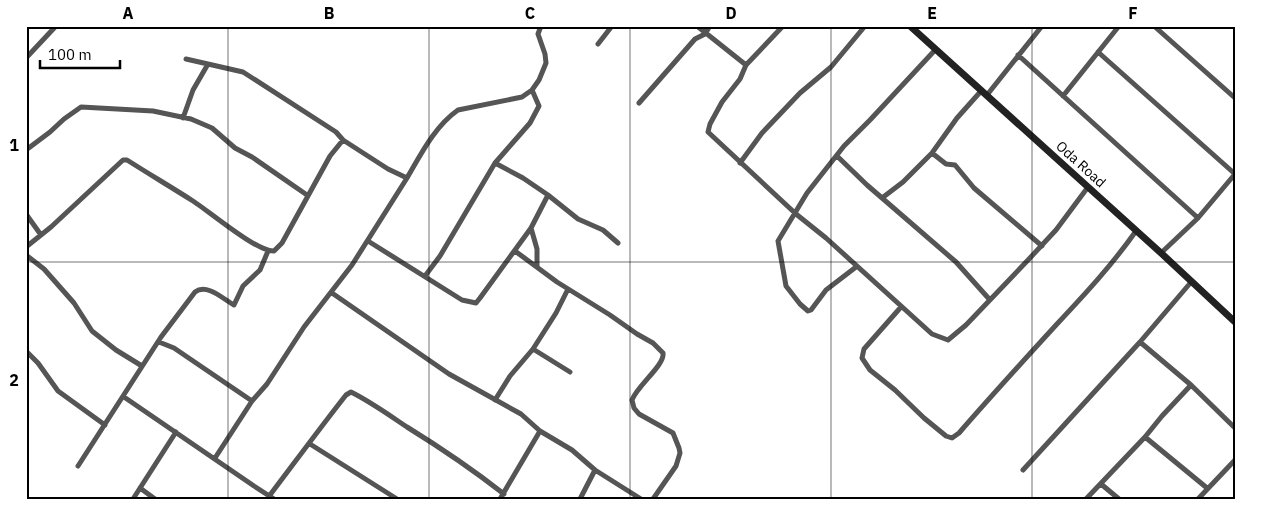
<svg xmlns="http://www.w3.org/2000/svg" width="1261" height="525" font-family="'IBM Plex Sans',sans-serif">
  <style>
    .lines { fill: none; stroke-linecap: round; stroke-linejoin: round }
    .street { stroke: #555; stroke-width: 5 }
    .secondary { stroke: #222; stroke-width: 7 }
    .grid { fill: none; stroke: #000; stroke-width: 1; stroke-opacity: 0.55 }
    .labels { text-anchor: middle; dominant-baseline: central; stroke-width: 4.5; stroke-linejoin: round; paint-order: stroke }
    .street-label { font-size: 14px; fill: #000; stroke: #fff }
    .neatline { fill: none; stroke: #000; stroke-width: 2 }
    .grid-label { font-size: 16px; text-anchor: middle; font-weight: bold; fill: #000 }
  </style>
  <rect width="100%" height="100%" fill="#fff"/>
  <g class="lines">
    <path class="street" d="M 697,26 L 746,65
      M 783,26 L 746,65 L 740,79 L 722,102 L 710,124 L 708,132 L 796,214 L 826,238 L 932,334 L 948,340 L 966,325 L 1029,259 L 1056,230 L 1088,187
      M 1154,26 L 1235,98
      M 1234,26 L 1235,27
      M 598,44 L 612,26
      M 1098,52 L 1235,174 L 1198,218 L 1161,253
      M 1018,55 L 1198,218
      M 26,58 L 56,26
      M 186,59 L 243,72 L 336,132 L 343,140
      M 987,95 L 1042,26
      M 1063,96 L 1119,26
      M 639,103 L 695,39 L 705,34 L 710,26
      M 183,118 L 193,90 L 208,64
      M 26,150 L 50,132 L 64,119 L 81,107 L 153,111 L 191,119 L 212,128 L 235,148 L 252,157 L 307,195
      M 932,153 L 946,164 L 955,165 L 974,188 L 1042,246
      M 837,156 L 867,185 L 956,262 L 990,300
      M 495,163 L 523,178 L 548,195 L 578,219 L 603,230 L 618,243
      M 740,163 L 762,133 L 800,93 L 831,67 L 865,26
      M 882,198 L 903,182 L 932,153 L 957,118 L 982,90
      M 26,214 L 41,235
      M 531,228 L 537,249 L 537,267
      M 368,241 L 462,300 L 476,303 L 480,298 L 531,228 L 548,195
      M 26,247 L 51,227 L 123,160 L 127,160 C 149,174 171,187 193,201 C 210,212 257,252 274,251 L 282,243 L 330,156 L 343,140 L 388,169 L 407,178 C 421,154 435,126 458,110 L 522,97 L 532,90 L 539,80 L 546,63 L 545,54 L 538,34 L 541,26
      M 515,251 L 557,282 L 610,315 L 637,334 L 653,343 L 663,353 C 665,365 637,386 632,400 L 634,408 L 639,414 L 673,433 L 679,448 L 680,453 L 676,466 L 653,499
      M 26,255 L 44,269 L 74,303 L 92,331 L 116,350 L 142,366
      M 856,267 L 826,290 L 811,310 L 808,311 L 800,304 L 786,286 L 778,241 L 807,193 L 844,146 L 870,120 L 936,49
      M 425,276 L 440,256 L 495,163 L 530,123 L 539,106 L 532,90
      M 332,293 L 449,374 L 521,414 L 540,431 L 572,450 L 595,470 L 641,499
      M 901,307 L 864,349 L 862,358 L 870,370 L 895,390 L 924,418 L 946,436 L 952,438 L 959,433 C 991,396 1024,360 1057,324 C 1086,293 1112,265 1136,231
      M 159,342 L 174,348 L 252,401
      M 1140,342 L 1191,385 L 1235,428
      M 533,349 L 570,372
      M 26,351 L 38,363 L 58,391 L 105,425
      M 124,397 L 254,486 L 274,499
      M 495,400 L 510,376 L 533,349 L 556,313 L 568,289
      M 1145,437 L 1207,488
      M 310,444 L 397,499
      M 215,458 L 252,401 L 267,384 L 304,327 L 352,265 L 407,178
      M 78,466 L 161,337 L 195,292 C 207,283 223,299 234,305 L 243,286 L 260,270 L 268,251
      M 1023,470 L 1140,342 L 1192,281
      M 1101,484 L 1119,499
      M 140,488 L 155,499
      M 270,495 C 295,462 320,428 346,395 L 351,392 C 371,402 389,415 407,427 C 441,448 472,469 504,494
      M 133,499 L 176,432
      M 500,499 L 540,431
      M 580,499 L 595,470
      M 1086,499 L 1145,437 L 1162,416 L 1191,385
      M 1198,499 L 1235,460"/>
    <path class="secondary" d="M 910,26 L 1161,253 L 1235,322"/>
  </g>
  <path class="grid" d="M 228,26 L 228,499M 429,26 L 429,499M 630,26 L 630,499M 831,26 L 831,499M 1032,26 L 1032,499M 26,262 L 1235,262"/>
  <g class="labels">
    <g class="street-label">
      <text transform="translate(1081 164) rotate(42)">Oda Road</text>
    </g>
  </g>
  <rect width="1261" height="525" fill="none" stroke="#ffffff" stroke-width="55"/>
  <path d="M40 60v8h80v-8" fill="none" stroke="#000000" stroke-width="2.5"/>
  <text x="48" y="60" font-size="15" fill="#000000" stroke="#ffffff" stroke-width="4" paint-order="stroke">100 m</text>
  <rect x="28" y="28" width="1206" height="470" class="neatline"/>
  <g class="grid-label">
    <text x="128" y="19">A</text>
    <text x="329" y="19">B</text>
    <text x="530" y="19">C</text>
    <text x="731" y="19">D</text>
    <text x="932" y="19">E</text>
    <text x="1133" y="19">F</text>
    <text x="14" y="151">1</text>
    <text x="14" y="386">2</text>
  </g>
</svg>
